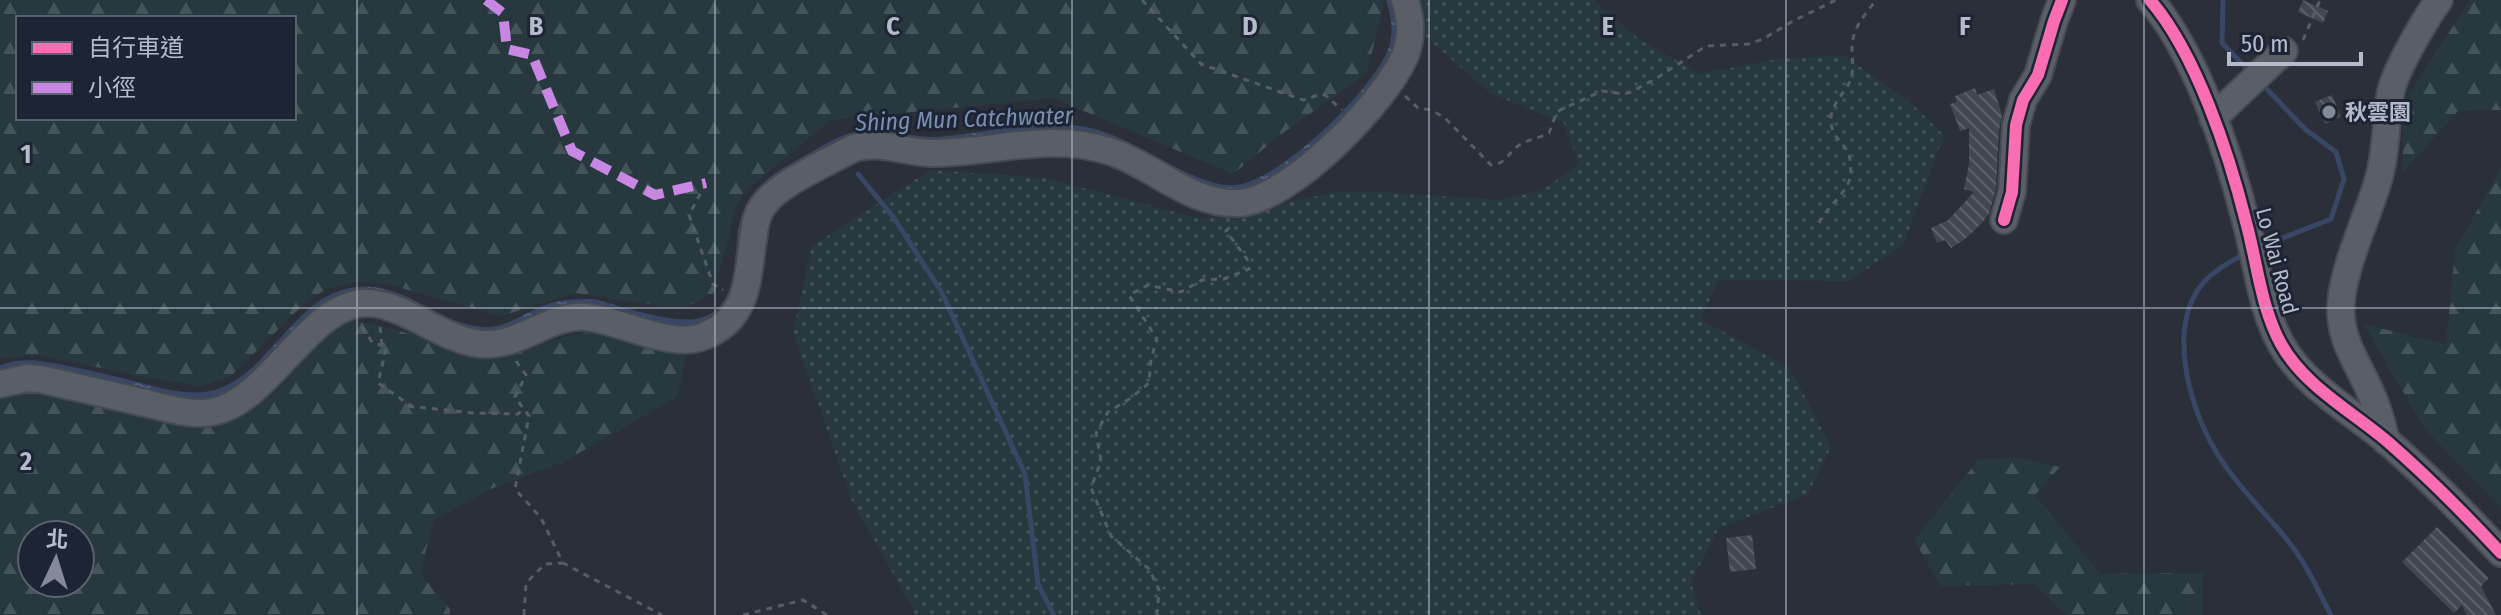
<svg xmlns="http://www.w3.org/2000/svg" width="2501" height="615" font-family="'Fira Sans Condensed','Noto Sans TC',sans-serif">
  <style>
    .grass { fill: url(#grass-dots) }
    .forest { fill: url(#forest-firs); fill-rule: evenodd }
    .water { fill: url(#water-ripples) }
    .lines { fill: none; stroke-linecap: round; stroke-linejoin: round }
    .stream { stroke: #394764; stroke-width: 5 }
    .building { fill: url(#building-back-hatch) }
    .minor-casing { stroke: #464a52; stroke-width: 30 }
    .path { stroke: #585d64; stroke-width: 3; stroke-dasharray: 6 6; stroke-linecap: butt }
    .minor { stroke: #5a5e67; stroke-width: 26 }
    .quiet { stroke: #c787e3; stroke-width: 10; stroke-dasharray: 20 10; stroke-linecap: butt }
    .cycleway-casing { stroke: #1d2534; stroke-width: 17 }
    .cycleway { stroke: #f96db3; stroke-width: 12 }
    .grid { fill: none; stroke: #b5bbca; stroke-width: 2; stroke-opacity: 0.55 }
    .poi-dot { fill: #848a97; stroke: #1d2534; stroke-width: 3 }
    .labels { text-anchor: middle; dominant-baseline: central; stroke-width: 6; stroke-linejoin: round; paint-order: stroke }
    .poi-label { font-size: 22px; font-weight: bold; fill: #b5bbca; stroke: #1d2534; text-anchor: start }
    .street-label { font-size: 22px; fill: #b5bbca; stroke: #1d2534 }
    .water-label { font-size: 24px; font-style: italic; fill: #7c8eb2; stroke: #1d2534 }
    .grid-label { font-size: 26px; text-anchor: middle; font-weight: bold; fill: #b5bbca; stroke: #1d2534; stroke-width: 6; stroke-linejoin: round; paint-order: stroke }
  </style>
  <defs>
    <pattern id="grass-dots" width="8" height="8" patternUnits="userSpaceOnUse" patternTransform="scale(2)"><rect width="8" height="8" fill="#27393f"/><path d="M2 2h.1M6 6h.1" fill="none" stroke="#445459" stroke-width="1.8" stroke-linecap="round"/></pattern>
    <pattern id="forest-firs" width="22" height="20" patternUnits="userSpaceOnUse" patternTransform="scale(2)"><rect width="22" height="20" fill="#27393f"/><path d="M5 1l3.5 6h-7zM16 11l3.5 6h-7z" fill="#445459"/></pattern>
    <pattern id="water-ripples" width="26" height="14" patternUnits="userSpaceOnUse" patternTransform="scale(2)"><rect width="26" height="14" fill="#394764"/><path d="M2 4q2-2 4 0t4 0M15 11q2-2 4 0t4 0" fill="none" stroke="#536079"/></pattern>
    <pattern id="building-back-hatch" width="6" height="6" patternUnits="userSpaceOnUse" patternTransform="scale(2)"><rect width="6" height="6" fill="#434750"/><path d="M-1 5l2 2M0 0l6 6M5-1l2 2" fill="none" stroke="#5c6068"/></pattern>
  </defs>
  <rect width="100%" height="100%" fill="#2a2f39"/>
  <path class="grass" d="M 1409,0 L 1593,0 L 1639,39 L 1700,74 L 1782,58 L 1845,56 L 1913,105 L 1944,135 L 1903,245 L 1849,281 L 1719,280 L 1700,319 L 1790,368 L 1831,447 L 1808,494 L 1719,528 L 1691,582 L 1701,615 L 914,615 L 914,611 L 852,501 L 793,333 L 812,246 L 930,170 L 1045,178 L 1201,219 L 1337,192 L 1383,192 L 1498,200 L 1541,191 L 1579,164 L 1564,123 L 1490,93 L 1427,38 Z"/>
  <path class="forest" d="M 0,0 L 1383,0 L 1384,2 L 1367,73 L 1283,133 L 1233,174 L 1053,98 L 831,120 L 747,189 L 736,207 L 714,293 L 682,309 L 575,293 L 502,316 L 383,283 L 353,282 L 327,289 L 307,301 L 231,376 L 200,386 L 149,378 L 38,355 L 0,359 ZM 294,18 L 294,118 L 18,118 L 18,18 Z
    M 2470,0 L 2501,0 L 2501,110 L 2458,111 L 2403,172 L 2403,104 Z
    M 2501,168 L 2501,508 L 2424,428 L 2364,324 L 2446,345 L 2455,250 Z
    M 340,319 C 396,324 446,351 502,353 C 527,354 553,337 579,334 C 616,329 652,339 688,346 L 677,397 L 563,462 L 488,490 L 434,520 L 420,573 L 450,609 L 450,615 L 0,615 L 0,392 L 33,386 L 191,419 ZM 32,535 L 80,535 L 80,583 L 32,583 Z
    M 2020,458 L 2060,467 L 2035,495 L 2100,574 L 2203,573 L 2203,615 L 2066,615 L 2034,584 L 1941,586 L 1914,540 L 1979,459 Z"/>
  <path class="water" d="M 1386,0 L 1400,0 L 1398,59 L 1296,171 L 1232,199 L 1113,147 L 935,148 L 882,141 L 772,189 L 737,302 L 698,333 L 590,314 L 494,340 L 376,301 L 220,405 L 0,380 L 0,365 L 15,361 L 33,360 C 63,364 93,371 122,378 C 152,385 188,399 218,389 C 237,382 253,368 266,353 C 290,329 311,298 345,289 C 401,275 435,324 483,327 C 507,329 529,309 551,303 C 565,299 580,299 594,299 C 620,306 675,325 700,318 C 747,305 728,241 745,207 C 757,181 784,167 808,154 C 832,140 847,130 875,130 C 895,129 915,138 935,137 C 987,134 1040,116 1091,128 C 1136,138 1197,189 1236,185 C 1280,181 1375,88 1389,47 C 1394,32 1391,15 1386,0 Z"/>
  <g class="lines">
    <path class="stream" d="M 2223,0 L 2222,43 L 2250,72
      M 858,174 L 894,218 L 942,293 L 1025,474 L 1038,584 L 1054,615
      M 2260,247 L 2331,219 L 2344,179 L 2336,152 L 2305,129 L 2263,85
      M 2244,254 C 2230,262 2215,270 2204,282 C 2166,325 2189,406 2215,450 C 2235,484 2264,511 2288,541 C 2306,563 2318,590 2331,615"/>
  </g>
  <path class="building" d="M 2303,0 L 2328,11 L 2323,23 L 2298,12 Z
    M 1975,88 L 1977,95 L 1994,89 L 2002,115 L 1999,130 L 1996,189 L 1989,214 L 1981,224 L 1965,239 L 1951,248 L 1945,240 L 1937,243 L 1931,228 L 1948,220 L 1974,192 L 1964,189 L 1969,164 L 1969,128 L 1960,131 L 1950,104 L 1957,102 L 1955,96 Z
    M 2332,95 L 2341,116 L 2325,124 L 2315,102 Z
    M 2437,527 L 2489,578 L 2481,586 L 2496,615 L 2467,615 L 2462,605 L 2454,613 L 2402,562 Z
    M 1752,535 L 1756,569 L 1730,572 L 1726,538 Z"/>
  <g class="lines">
    <g class="minor-casing">
      <path id="minor" d="M 2150,0 C 2196,53 2229,154 2246,222 C 2257,262 2261,308 2281,344 C 2304,386 2353,412 2388,442 C 2428,477 2465,514 2501,553
        M 2213,118 L 2284,51
        M 2004,220 L 2012,192 L 2016,125 L 2023,100 L 2038,75 L 2054,21 L 2062,0
        M 0,384 L 27,378 L 40,379 C 74,387 107,394 141,402 C 163,407 189,416 212,412 C 271,401 310,301 368,303 C 407,305 442,340 481,344 C 519,348 548,314 586,317 C 620,320 671,350 704,336 C 748,319 747,281 753,240 C 755,228 755,216 763,206 C 777,184 830,161 854,148 C 881,140 905,153 932,153 C 995,153 1049,131 1112,152 C 1156,167 1190,205 1239,203 C 1289,201 1389,99 1406,53 C 1412,36 1411,18 1405,0
        M 2386,441 C 2382,423 2377,405 2369,389 C 2358,364 2343,344 2341,316 C 2338,277 2367,219 2378,181 C 2387,153 2385,120 2391,91 C 2396,69 2425,19 2439,0"/>
    </g>
    <path class="path" d="M 1142,0 L 1201,64 L 1303,100 L 1321,94 L 1325,95 L 1342,110
      M 2303,40 L 2320,0
      M 1405,96 L 1418,108 L 1431,110 L 1445,118 L 1491,165 C 1506,164 1507,154 1518,146 C 1526,140 1540,138 1549,133 L 1556,114 L 1560,110 L 1602,91 L 1624,94 L 1631,92 L 1655,79 L 1706,46 L 1749,44 L 1763,39 L 1793,21 L 1836,0
      M 706,183 L 689,215 L 713,284 L 723,290
      M 1819,223 C 1826,208 1847,193 1850,178 C 1855,142 1834,146 1831,123 C 1829,105 1845,94 1851,79 C 1854,69 1852,58 1852,48 C 1852,28 1865,15 1876,0
      M 362,327 L 372,342 L 382,346
      M 380,327 L 382,346 L 386,349 L 378,383 L 413,407
      M 516,361 L 526,375 L 515,397 L 529,416 L 515,489 L 541,518 L 563,563 L 662,615
      M 408,406 L 473,413 L 518,414 L 524,408
      M 524,615 L 526,583 L 545,564 L 563,563
      M 743,615 L 803,600 L 827,615
      M 1157,615 L 1159,590 L 1149,569 L 1111,536 L 1091,488 L 1101,461 L 1096,433 L 1108,412 L 1131,398 L 1149,383 L 1151,359 L 1157,339 L 1129,295 L 1148,285 L 1181,292 L 1202,280 L 1224,279 L 1249,269 L 1247,259 L 1226,231 L 1234,223"/>
    <use href="#minor" class="minor"/>
    <path class="quiet" d="M 486,0 L 503,13 L 507,49 L 532,55 L 572,151 L 655,195 L 706,183"/>
    <g class="cycleway-casing">
      <path id="cycleway" d="M 2150,0 C 2196,53 2229,154 2246,222 C 2257,262 2261,308 2281,344 C 2304,386 2353,412 2388,442 C 2428,477 2465,514 2501,553
        M 2004,220 L 2012,192 L 2016,125 L 2023,100 L 2038,75 L 2054,21 L 2062,0"/>
    </g>
    <use href="#cycleway" class="cycleway"/>
  </g>
  <path class="grid" d="M 357,0 L 357,615M 715,0 L 715,615M 1072,0 L 1072,615M 1429,0 L 1429,615M 1786,0 L 1786,615M 2144,0 L 2144,615M 0,308 L 2501,308"/>
  <circle class="poi-dot" cx="2329" cy="112" r="8"/>
  <g class="labels">
    <g class="poi-label">
      <text x="2345" y="112">秋雲園</text>
    </g>
    <g class="street-label">
      <text transform="translate(2277 261) rotate(75)">Lo Wai Road</text>
    </g>
    <g class="water-label">
      <text transform="translate(964 119) rotate(-2)">Shing Mun Catchwater</text>
    </g>
  </g>
  <g class="grid-label">
    <text x="536" y="35">B</text>
    <text x="893" y="35">C</text>
    <text x="1250" y="35">D</text>
    <text x="1608" y="35">E</text>
    <text x="1965" y="35">F</text>
    <text x="26" y="163">1</text>
    <text x="26" y="470">2</text>
  </g>
  <rect x="16" y="16" width="280" height="104" fill="#1d2534" stroke="#5a6170" stroke-width="2"/>
  <rect x="32" y="42" width="40" height="12" fill="#f96db3" stroke="#5a6170" stroke-width="2"/>
  <text x="88" y="56" font-size="24" fill="#b5bbca">自行車道</text>
  <rect x="32" y="82" width="40" height="12" fill="#c787e3" stroke="#5a6170" stroke-width="2"/>
  <text x="88" y="96" font-size="24" fill="#b5bbca">小徑</text>
  <g transform="translate(56 559) rotate(4)"><circle r="38" fill="#1d2534" stroke="#5a6170" stroke-width="2"/>
  <path d="M0-6L14 30L0 20L-14 30Z" fill="#848a97"/>
  <text y="-12" font-size="22" font-weight="bold" text-anchor="middle" fill="#b5bbca">北</text>
  </g>
  <path d="M2229 52v12h132v-12" fill="none" stroke="#b5bbca" stroke-width="4"/>
  <text x="2241" y="52" font-size="24" fill="#b5bbca" stroke="#1d2534" stroke-width="6" paint-order="stroke">50 m</text>
</svg>
